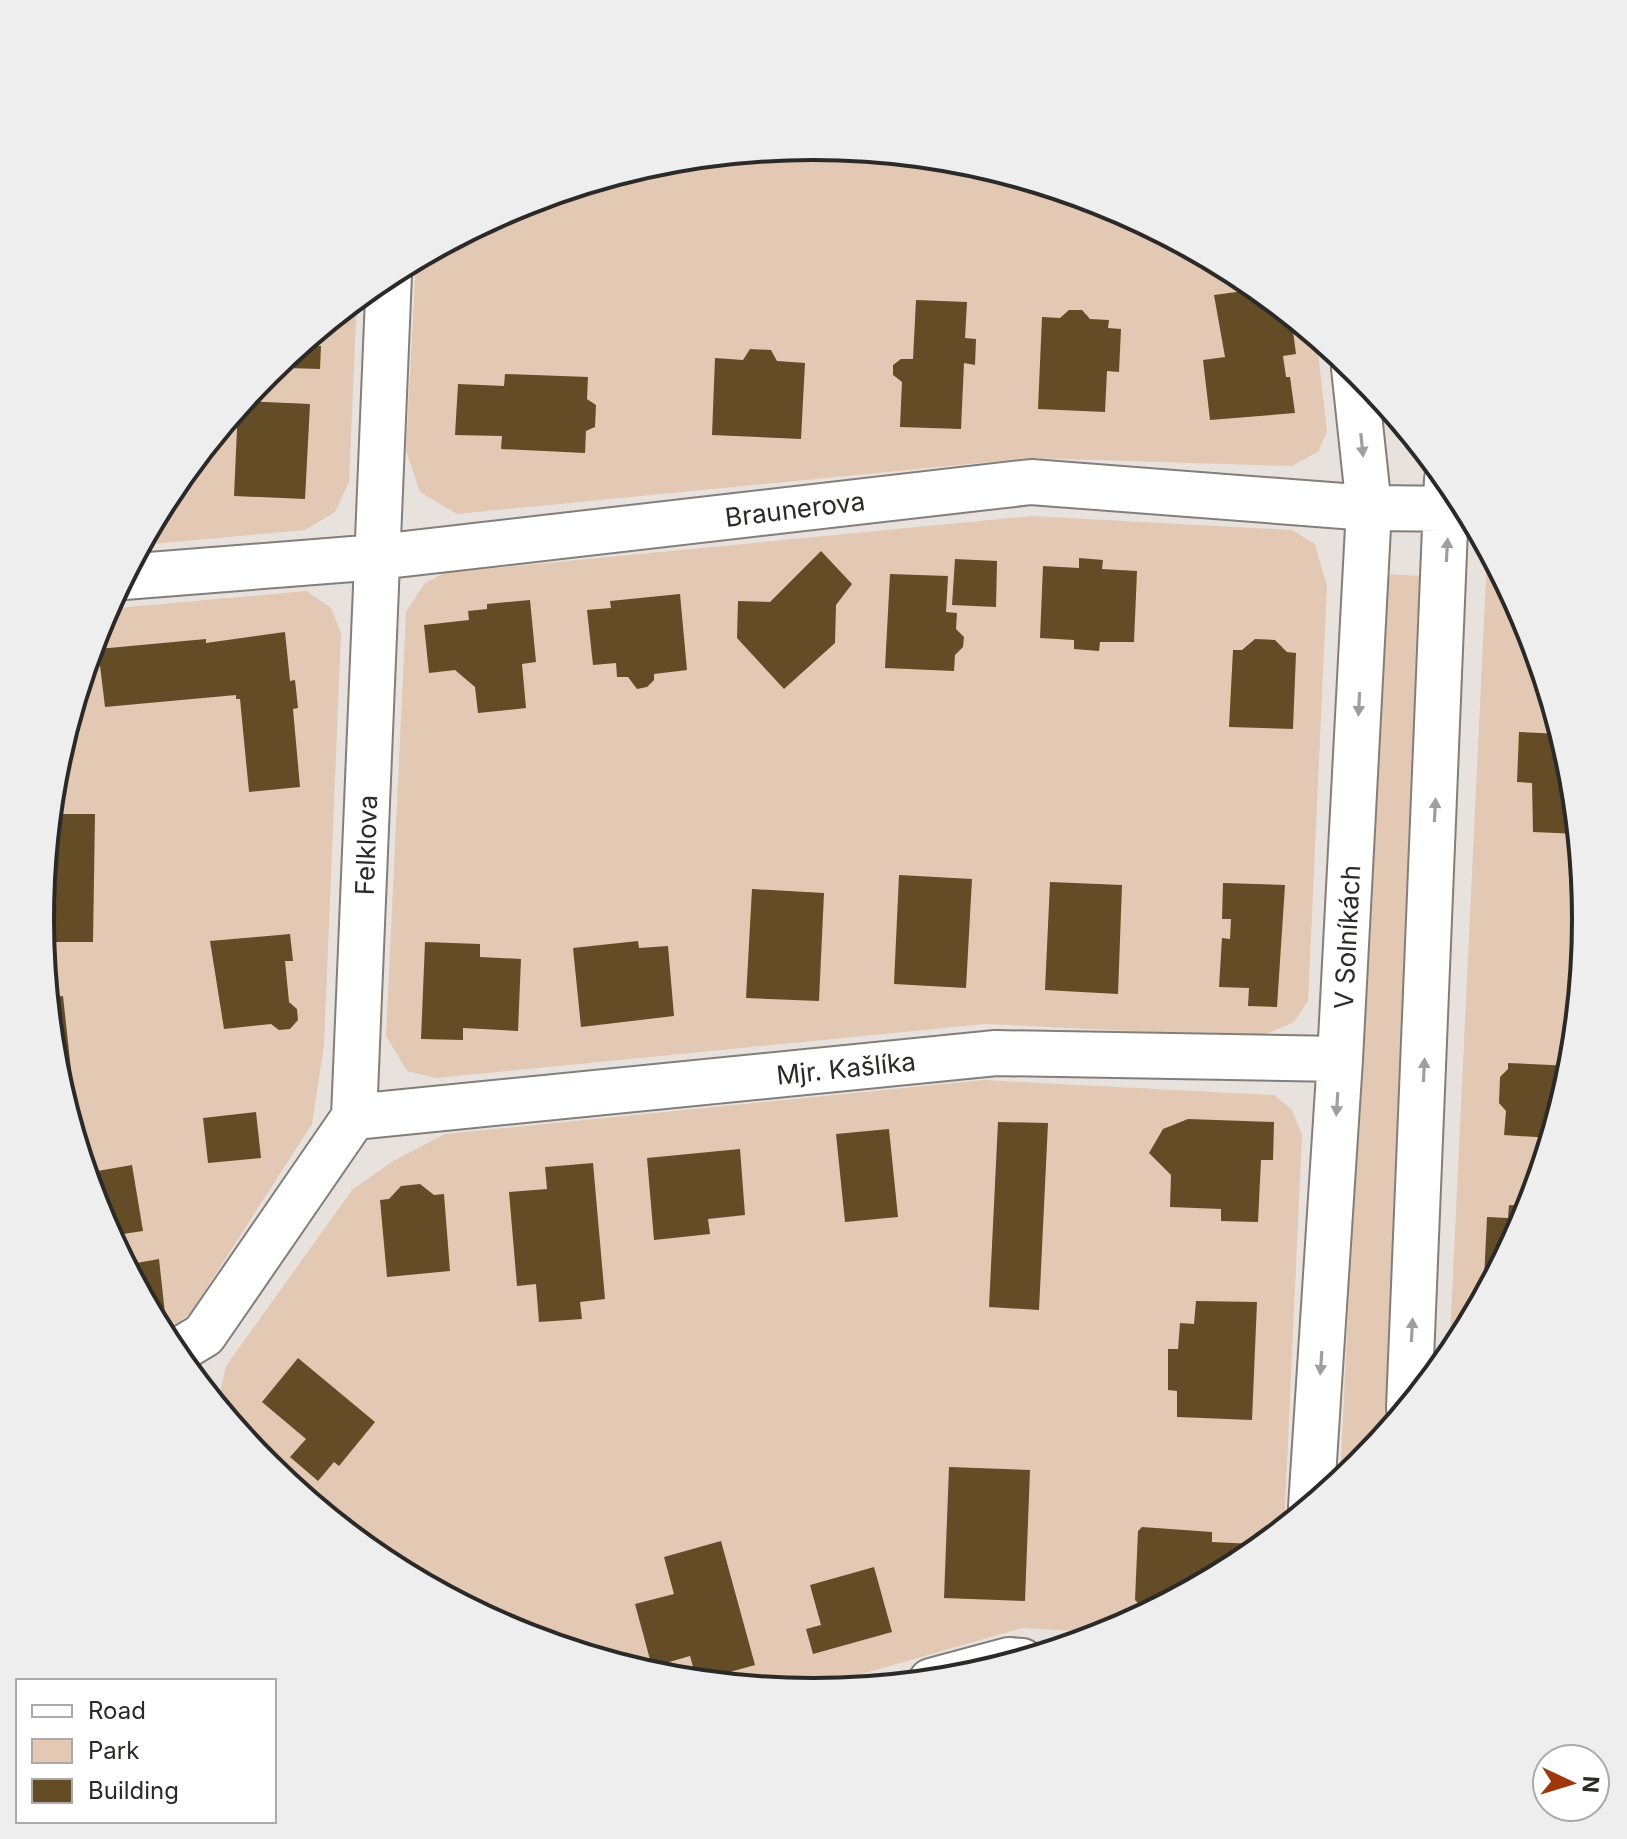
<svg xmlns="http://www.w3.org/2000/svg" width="1627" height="1839" font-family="Inter,sans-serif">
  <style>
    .green { fill: #e3c8b3 }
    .building { fill: #644d26 }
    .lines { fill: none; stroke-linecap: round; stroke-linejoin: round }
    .minor-casing { stroke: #837e7a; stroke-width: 48 }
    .minor { stroke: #fff; stroke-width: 44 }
    .oneway { fill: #a09f9e }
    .labels { text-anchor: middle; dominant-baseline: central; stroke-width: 8; stroke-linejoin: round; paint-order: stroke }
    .street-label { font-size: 26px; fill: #2c2a28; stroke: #fff }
    .rim { fill: none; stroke: #2c2a28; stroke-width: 4 }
  </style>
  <rect width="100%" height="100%" fill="#e8e2de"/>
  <path class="green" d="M 814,146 L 965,161 L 1110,205 L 1244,277 L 1316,336 L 1327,431 L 1318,452 L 1292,466 L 1030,458 L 457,514 L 420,492 L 406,450 L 416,259 L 518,205 L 663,161 Z
    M 357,298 L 349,482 L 335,512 L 305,530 L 141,545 L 171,489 L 267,372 Z
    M 1031,516 L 1292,530 L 1315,544 L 1327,586 L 1308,1001 L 1294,1022 L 1260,1037 L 985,1024 L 436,1078 L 407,1071 L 386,1036 L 406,612 L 424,584 L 444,573 Z
    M 1484,541 L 1528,624 L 1572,769 L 1587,920 L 1572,1071 L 1528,1216 L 1449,1358 L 1486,578 Z
    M 1382,574 L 1426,576 L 1389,1432 L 1360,1467 L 1340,1483 Z
    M 306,591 L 331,608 L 341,633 L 324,1045 L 312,1124 L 190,1314 L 162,1333 L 99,1215 L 55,1070 L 40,919 L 55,768 L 106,609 Z
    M 984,1080 L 1274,1095 L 1292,1110 L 1302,1135 L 1284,1529 L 1243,1563 L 1111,1633 L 1022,1628 L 799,1692 L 662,1678 L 517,1634 L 383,1562 L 266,1466 L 217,1406 L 226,1366 L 352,1190 L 393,1161 L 445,1134 Z"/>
  <path class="building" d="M 1259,289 L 1291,316 L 1296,354 L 1283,356 L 1286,377 L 1290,377 L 1295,413 L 1210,420 L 1203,360 L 1225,357 L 1214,295 Z
    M 916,300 L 967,302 L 965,338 L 976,339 L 975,365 L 964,363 L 961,429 L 900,427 L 902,382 L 893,375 L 893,365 L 901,359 L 913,359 Z
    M 1069,310 L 1082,310 L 1090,319 L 1109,320 L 1108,328 L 1121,329 L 1119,372 L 1107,371 L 1105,412 L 1038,409 L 1042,317 L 1060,318 Z
    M 313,335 L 312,346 L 321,346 L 320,369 L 287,368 L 288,355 Z
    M 750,349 L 771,350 L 777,361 L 805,363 L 801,439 L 712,435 L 715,358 L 743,360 Z
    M 505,374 L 588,377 L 587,399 L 596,405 L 595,427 L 586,431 L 585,453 L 501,449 L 502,436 L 455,435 L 458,384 L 504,386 Z
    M 243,401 L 310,404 L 305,499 L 234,496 L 238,407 Z
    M 821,551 L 852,584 L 836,605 L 835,643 L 784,689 L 737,638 L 738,601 L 770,602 Z
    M 1079,558 L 1103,560 L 1102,569 L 1137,571 L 1134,642 L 1100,642 L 1099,651 L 1074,649 L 1074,640 L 1040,638 L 1043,566 L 1079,568 Z
    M 955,559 L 997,561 L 996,607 L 952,605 Z
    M 890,574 L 948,576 L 946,612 L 957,613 L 956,629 L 964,637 L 963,647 L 955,655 L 954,671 L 885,668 Z
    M 680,594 L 687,670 L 654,674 L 654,680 L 647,687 L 637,689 L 628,677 L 617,677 L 616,663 L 593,665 L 587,610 L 611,608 L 610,601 Z
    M 530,600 L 536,662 L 522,664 L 526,708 L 478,713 L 475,687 L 455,670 L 429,673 L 424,625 L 469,620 L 468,611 L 487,609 L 487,604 Z
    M 285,632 L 290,681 L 295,680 L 298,708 L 293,709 L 300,787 L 249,792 L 240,699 L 236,699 L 236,695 L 105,707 L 98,649 L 206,639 L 206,643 Z
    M 1255,639 L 1275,640 L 1287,652 L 1296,653 L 1293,729 L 1229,727 L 1233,650 L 1242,650 Z
    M 1532,639 L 1533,639 L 1542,670 L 1531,669 Z
    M 1519,732 L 1562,734 L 1572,769 L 1579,834 L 1533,832 L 1532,783 L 1517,782 Z
    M 50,814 L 95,814 L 93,942 L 42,942 L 40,919 Z
    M 899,875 L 972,879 L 966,988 L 894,984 Z
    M 1050,882 L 1122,885 L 1118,994 L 1045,990 Z
    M 1223,883 L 1285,885 L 1277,1007 L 1248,1006 L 1249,988 L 1219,987 L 1222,938 L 1230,939 L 1231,919 L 1222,919 Z
    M 752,889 L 824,893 L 819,1001 L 746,998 Z
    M 1578,932 L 1586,933 L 1580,994 L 1575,993 Z
    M 290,934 L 293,961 L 285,961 L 289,1002 L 297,1009 L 298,1020 L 290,1029 L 279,1030 L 271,1024 L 224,1029 L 210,941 Z
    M 638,941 L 639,948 L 668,946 L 674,1016 L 581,1027 L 573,948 Z
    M 425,942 L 480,944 L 480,957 L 521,959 L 518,1031 L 463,1028 L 463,1040 L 421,1039 Z
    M 63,996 L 74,1097 L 63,1099 L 55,1070 L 48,998 Z
    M 1508,1063 L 1572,1066 L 1552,1138 L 1504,1135 L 1506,1111 L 1499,1103 L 1500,1077 L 1508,1069 Z
    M 256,1112 L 261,1158 L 208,1163 L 203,1118 Z
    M 1188,1119 L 1274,1122 L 1273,1160 L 1261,1160 L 1258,1222 L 1221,1221 L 1221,1209 L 1170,1207 L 1171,1175 L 1149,1153 L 1163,1129 Z
    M 998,1122 L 1048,1123 L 1039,1310 L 989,1307 Z
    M 889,1129 L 898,1217 L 845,1222 L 836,1134 Z
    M 740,1149 L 745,1215 L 708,1219 L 710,1234 L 654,1240 L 647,1158 Z
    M 593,1163 L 605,1299 L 580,1302 L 582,1319 L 539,1322 L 536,1284 L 517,1286 L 509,1192 L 547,1189 L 545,1167 Z
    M 132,1165 L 143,1231 L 110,1236 L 99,1215 L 86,1173 Z
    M 420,1184 L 434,1195 L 444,1194 L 450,1271 L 387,1277 L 380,1200 L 389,1199 L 401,1186 Z
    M 1509,1205 L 1531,1206 L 1483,1300 L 1487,1217 L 1508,1218 Z
    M 159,1259 L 165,1314 L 153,1316 L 125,1265 Z
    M 1196,1301 L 1257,1302 L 1252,1420 L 1177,1417 L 1177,1391 L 1168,1390 L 1168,1349 L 1178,1349 L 1180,1323 L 1194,1324 Z
    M 298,1358 L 375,1422 L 339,1466 L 334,1462 L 318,1481 L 290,1457 L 306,1439 L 262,1402 Z
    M 949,1467 L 1030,1470 L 1025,1601 L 944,1598 Z
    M 1142,1527 L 1212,1532 L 1212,1542 L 1255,1544 L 1254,1553 L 1163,1606 L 1140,1605 L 1135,1600 L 1138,1531 Z
    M 721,1541 L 755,1665 L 697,1681 L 690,1656 L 652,1667 L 635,1604 L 674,1594 L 664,1557 Z
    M 874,1567 L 892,1632 L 813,1654 L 806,1629 L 821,1625 L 810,1585 Z"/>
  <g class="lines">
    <g class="minor-casing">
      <path id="minor" d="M 124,577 L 378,557 L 1031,482 L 1369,508 L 1467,509
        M 354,1117 L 996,1053 L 1340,1059
        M 174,1353 L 204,1335 L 354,1117 L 389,274
        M 1409,1408 L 1447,479
        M 1311,1507 L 1340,1059 L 1369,508 L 1354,368
        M 931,1681 L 1009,1660 L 1022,1661"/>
    </g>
    <use href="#minor" class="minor"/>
  </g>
  <defs><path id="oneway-solid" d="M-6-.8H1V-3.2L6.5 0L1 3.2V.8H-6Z" transform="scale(2)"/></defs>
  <g class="oneway">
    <use href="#oneway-solid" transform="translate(1362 445) rotate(84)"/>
    <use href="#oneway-solid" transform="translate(1447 550) rotate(-87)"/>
    <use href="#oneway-solid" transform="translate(1359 704) rotate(93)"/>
    <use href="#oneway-solid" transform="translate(1435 810) rotate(-87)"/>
    <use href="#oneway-solid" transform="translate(1424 1070) rotate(-87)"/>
    <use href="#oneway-solid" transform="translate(1337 1104) rotate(94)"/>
    <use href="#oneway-solid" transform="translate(1412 1330) rotate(-87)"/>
    <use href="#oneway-solid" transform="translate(1321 1363) rotate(94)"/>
  </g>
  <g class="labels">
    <g class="street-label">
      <text transform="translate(795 509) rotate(-7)">Braunerova</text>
      <text transform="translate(366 845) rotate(-88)">Felklova</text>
      <text transform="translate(1347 937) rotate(-87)">V Solníkách</text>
      <text transform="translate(846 1068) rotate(-6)">Mjr. Kašlíka</text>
    </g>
  </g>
  <path d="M0 0H1627V1839H0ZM54 919a759 759 0 1 1 1518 0a759 759 0 1 1-1518 0Z" fill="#eee" fill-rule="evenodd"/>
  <path class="rim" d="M54 919a759 759 0 1 1 1518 0a759 759 0 1 1-1518 0Z"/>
  <rect x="16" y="1679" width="260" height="144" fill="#ffffff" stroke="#abaaa9" stroke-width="2"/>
  <rect x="32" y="1705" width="40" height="12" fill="#ffffff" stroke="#abaaa9" stroke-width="2"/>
  <text x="88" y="1719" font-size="24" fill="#2c2a28">Road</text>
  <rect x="32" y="1739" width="40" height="24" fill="#e3c8b3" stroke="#abaaa9" stroke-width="2"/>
  <text x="88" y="1759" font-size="24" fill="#2c2a28">Park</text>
  <rect x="32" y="1779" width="40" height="24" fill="#644d26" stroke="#abaaa9" stroke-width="2"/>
  <text x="88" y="1799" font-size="24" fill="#2c2a28">Building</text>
  <g transform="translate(1571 1783) rotate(94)"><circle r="38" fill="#ffffff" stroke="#abaaa9" stroke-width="2"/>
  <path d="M0-6L14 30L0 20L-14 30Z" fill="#9e380c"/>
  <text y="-12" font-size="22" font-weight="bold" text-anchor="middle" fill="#2c2a28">N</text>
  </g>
</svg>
